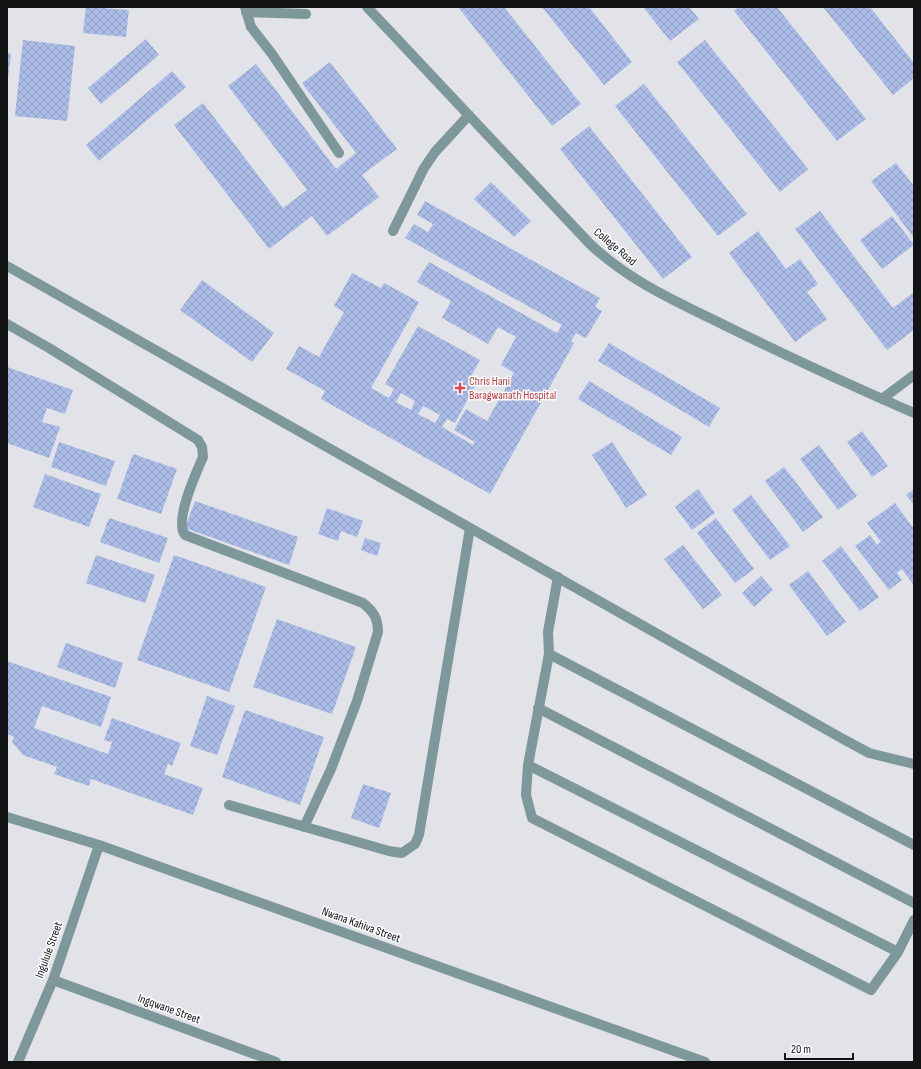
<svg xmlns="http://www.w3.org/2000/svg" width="921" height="1069" font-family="'Sofia Sans Condensed',sans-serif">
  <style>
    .building { fill: url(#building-cross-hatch); fill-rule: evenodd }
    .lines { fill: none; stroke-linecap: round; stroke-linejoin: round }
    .service { stroke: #7d979a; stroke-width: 10 }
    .minor { stroke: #7d979a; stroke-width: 10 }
    .health-dot { fill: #e0444e; stroke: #fff; stroke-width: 1.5 }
    .labels { text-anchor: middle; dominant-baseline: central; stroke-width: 3; stroke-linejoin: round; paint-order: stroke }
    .street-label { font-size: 12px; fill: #121315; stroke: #fff }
    .health-label { font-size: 12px; fill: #be3a42; stroke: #fff; text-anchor: start }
  </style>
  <defs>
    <pattern id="building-cross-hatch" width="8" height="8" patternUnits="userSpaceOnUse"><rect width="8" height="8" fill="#abbce7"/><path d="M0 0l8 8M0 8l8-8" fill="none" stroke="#92a1c5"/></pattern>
  </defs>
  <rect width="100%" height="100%" fill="#e1e3e8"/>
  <path class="building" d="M 86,7 L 129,10 L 126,37 L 83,33 Z
    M 458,7 L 504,7 L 581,104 L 552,126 Z
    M 542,7 L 589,7 L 632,62 L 604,85 Z
    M 643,7 L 689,7 L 699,19 L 670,41 Z
    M 739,7 L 777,7 L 866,119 L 837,141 L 734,11 Z
    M 823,7 L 870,7 L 914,63 L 914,78 L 893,95 Z
    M 146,39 L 159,55 L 101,104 L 88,88 Z
    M 23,40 L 75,46 L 67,121 L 15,116 Z
    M 705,40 L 808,169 L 780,192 L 677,62 Z
    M 7,53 L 11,54 L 8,78 L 7,78 Z
    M 330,62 L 397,149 L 362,175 L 379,197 L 327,236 L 312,216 L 269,249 L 174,125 L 203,103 L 283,208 L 307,190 L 228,86 L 256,64 L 336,169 L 356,153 L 302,83 Z
    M 172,71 L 186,87 L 99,161 L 86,145 Z
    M 644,84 L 747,214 L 718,236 L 615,106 Z
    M 589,126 L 692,257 L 663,279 L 560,149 Z
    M 896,163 L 914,186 L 914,238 L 871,181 Z
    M 491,182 L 531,221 L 514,237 L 474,199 Z
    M 425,201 L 600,298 L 595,307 L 602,311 L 586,338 L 576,333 L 571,341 L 574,343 L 490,494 L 321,399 L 325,391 L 286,369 L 299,346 L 319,357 L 344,312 L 334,306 L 352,273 L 381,288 L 384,283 L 419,302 L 371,388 L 389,398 L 394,389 L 385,384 L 418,326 L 480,360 L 470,378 L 477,382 L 455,423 L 447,419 L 442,427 L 473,445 L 475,442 L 454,430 L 466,409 L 487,421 L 514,373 L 501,365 L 516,337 L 498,327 L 488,344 L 442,318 L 451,301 L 417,282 L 429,262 L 557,333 L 562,325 L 405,238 L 414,224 L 428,232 L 433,224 L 417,215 ZM 401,393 L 415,401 L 411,410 L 396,402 ZM 423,406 L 440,415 L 435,423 L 418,414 Z
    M 820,211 L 893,308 L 914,292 L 914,330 L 887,350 L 795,229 Z
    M 892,216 L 914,245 L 882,269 L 860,240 Z
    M 758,231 L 786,269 L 800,259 L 818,284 L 807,292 L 827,319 L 795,342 L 729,253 Z
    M 202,280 L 274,333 L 252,362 L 180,310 Z
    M 609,343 L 720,408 L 709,427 L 598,361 Z
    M 7,367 L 73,390 L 65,414 L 47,408 L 42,422 L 60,427 L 49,458 L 7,443 Z
    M 589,381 L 682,437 L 671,455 L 578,399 Z
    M 862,431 L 888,466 L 872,477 L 847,442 Z
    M 59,442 L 115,461 L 106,486 L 51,467 Z
    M 612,442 L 647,495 L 626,508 L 592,455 Z
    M 819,445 L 857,496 L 838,510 L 800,459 Z
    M 133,454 L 177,469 L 161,514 L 117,499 Z
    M 784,467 L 823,517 L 803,532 L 765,481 Z
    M 45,474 L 101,494 L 89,527 L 33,507 Z
    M 698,489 L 715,513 L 692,530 L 675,507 Z
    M 914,489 L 914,505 L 906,495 Z
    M 751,495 L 790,546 L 770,560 L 732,510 Z
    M 195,501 L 298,537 L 289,565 L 185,528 Z
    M 895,503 L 914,529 L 914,586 L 902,569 L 897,573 L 902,580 L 889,590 L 855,546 L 870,535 L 877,545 L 881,542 L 867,523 Z
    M 327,508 L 363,521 L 357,537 L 341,531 L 338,541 L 318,534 Z
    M 109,518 L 168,538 L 159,563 L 100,542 Z
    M 716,518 L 754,569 L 735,583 L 697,533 Z
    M 365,538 L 381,543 L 377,556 L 361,550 Z
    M 683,545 L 722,595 L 703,609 L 664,559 Z
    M 841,546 L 879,597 L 860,611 L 822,561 Z
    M 96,555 L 155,575 L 145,603 L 86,583 Z
    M 174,555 L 266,587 L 229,692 L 137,660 Z
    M 808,571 L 846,622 L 827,636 L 789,585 Z
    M 761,576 L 773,590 L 754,607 L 742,593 Z
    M 277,619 L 356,647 L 332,714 L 253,687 Z
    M 66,643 L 123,663 L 115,688 L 57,667 Z
    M 7,661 L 111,697 L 101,727 L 42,706 L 34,728 L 108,754 L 112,742 L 104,740 L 112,718 L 181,743 L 172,766 L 168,764 L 164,774 L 203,788 L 193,815 L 91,779 L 89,786 L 54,774 L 57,767 L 23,755 L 12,742 L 14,737 L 7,734 Z
    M 207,696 L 235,706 L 217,755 L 190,746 Z
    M 245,710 L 324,737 L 300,805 L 222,777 Z
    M 363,784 L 391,793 L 379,828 L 351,818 Z"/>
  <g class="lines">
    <path class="service" d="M 245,7 L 251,27 L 272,54 L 339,153
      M 367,7 L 590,244 C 629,281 677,302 724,325 C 787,356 850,385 914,413
      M 246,12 L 306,14
      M 393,231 L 424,168 L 435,152 L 469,115
      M 7,266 L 843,739 L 869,753 L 914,764
      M 7,324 L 49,348 L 198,440 L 202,447 L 203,457 C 196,473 174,521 185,535 L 363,603 C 373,611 378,618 378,632 L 357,701 L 331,769 L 304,827
      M 882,399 L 914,375
      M 558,577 L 548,632 L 549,654 L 528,765 L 526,795 L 532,818 L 871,990 L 898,952 L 914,920
      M 549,654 L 914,845
      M 538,708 L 914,903
      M 528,765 L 898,952
      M 229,805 L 389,851 L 402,853 L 415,844 L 419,835 L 470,528"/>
    <path class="minor" d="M 7,817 L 99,845 L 705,1062
      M 53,980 L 276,1062
      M 18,1062 L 53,980 L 99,845"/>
  </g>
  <path class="health-dot" d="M458 382h4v4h4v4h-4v4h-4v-4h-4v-4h4z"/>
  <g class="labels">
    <g class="street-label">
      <text transform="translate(615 247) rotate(40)">College Road</text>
      <text transform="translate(361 925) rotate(20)">Nwana Kahiva Street</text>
      <text transform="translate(49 950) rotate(-70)">Ingulule Street</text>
      <text transform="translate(169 1009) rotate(20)">Ingqwane Street</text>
    </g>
    <g class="health-label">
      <text x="469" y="381">Chris Hani<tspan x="469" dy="14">Baragwanath Hospital</tspan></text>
    </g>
  </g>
  <rect width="921" height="1069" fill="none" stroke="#121315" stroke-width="16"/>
  <path d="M785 1053v6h68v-6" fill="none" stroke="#121315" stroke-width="2"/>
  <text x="791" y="1053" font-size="12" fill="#121315" stroke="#ffffff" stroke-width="3" paint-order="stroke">20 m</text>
</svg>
